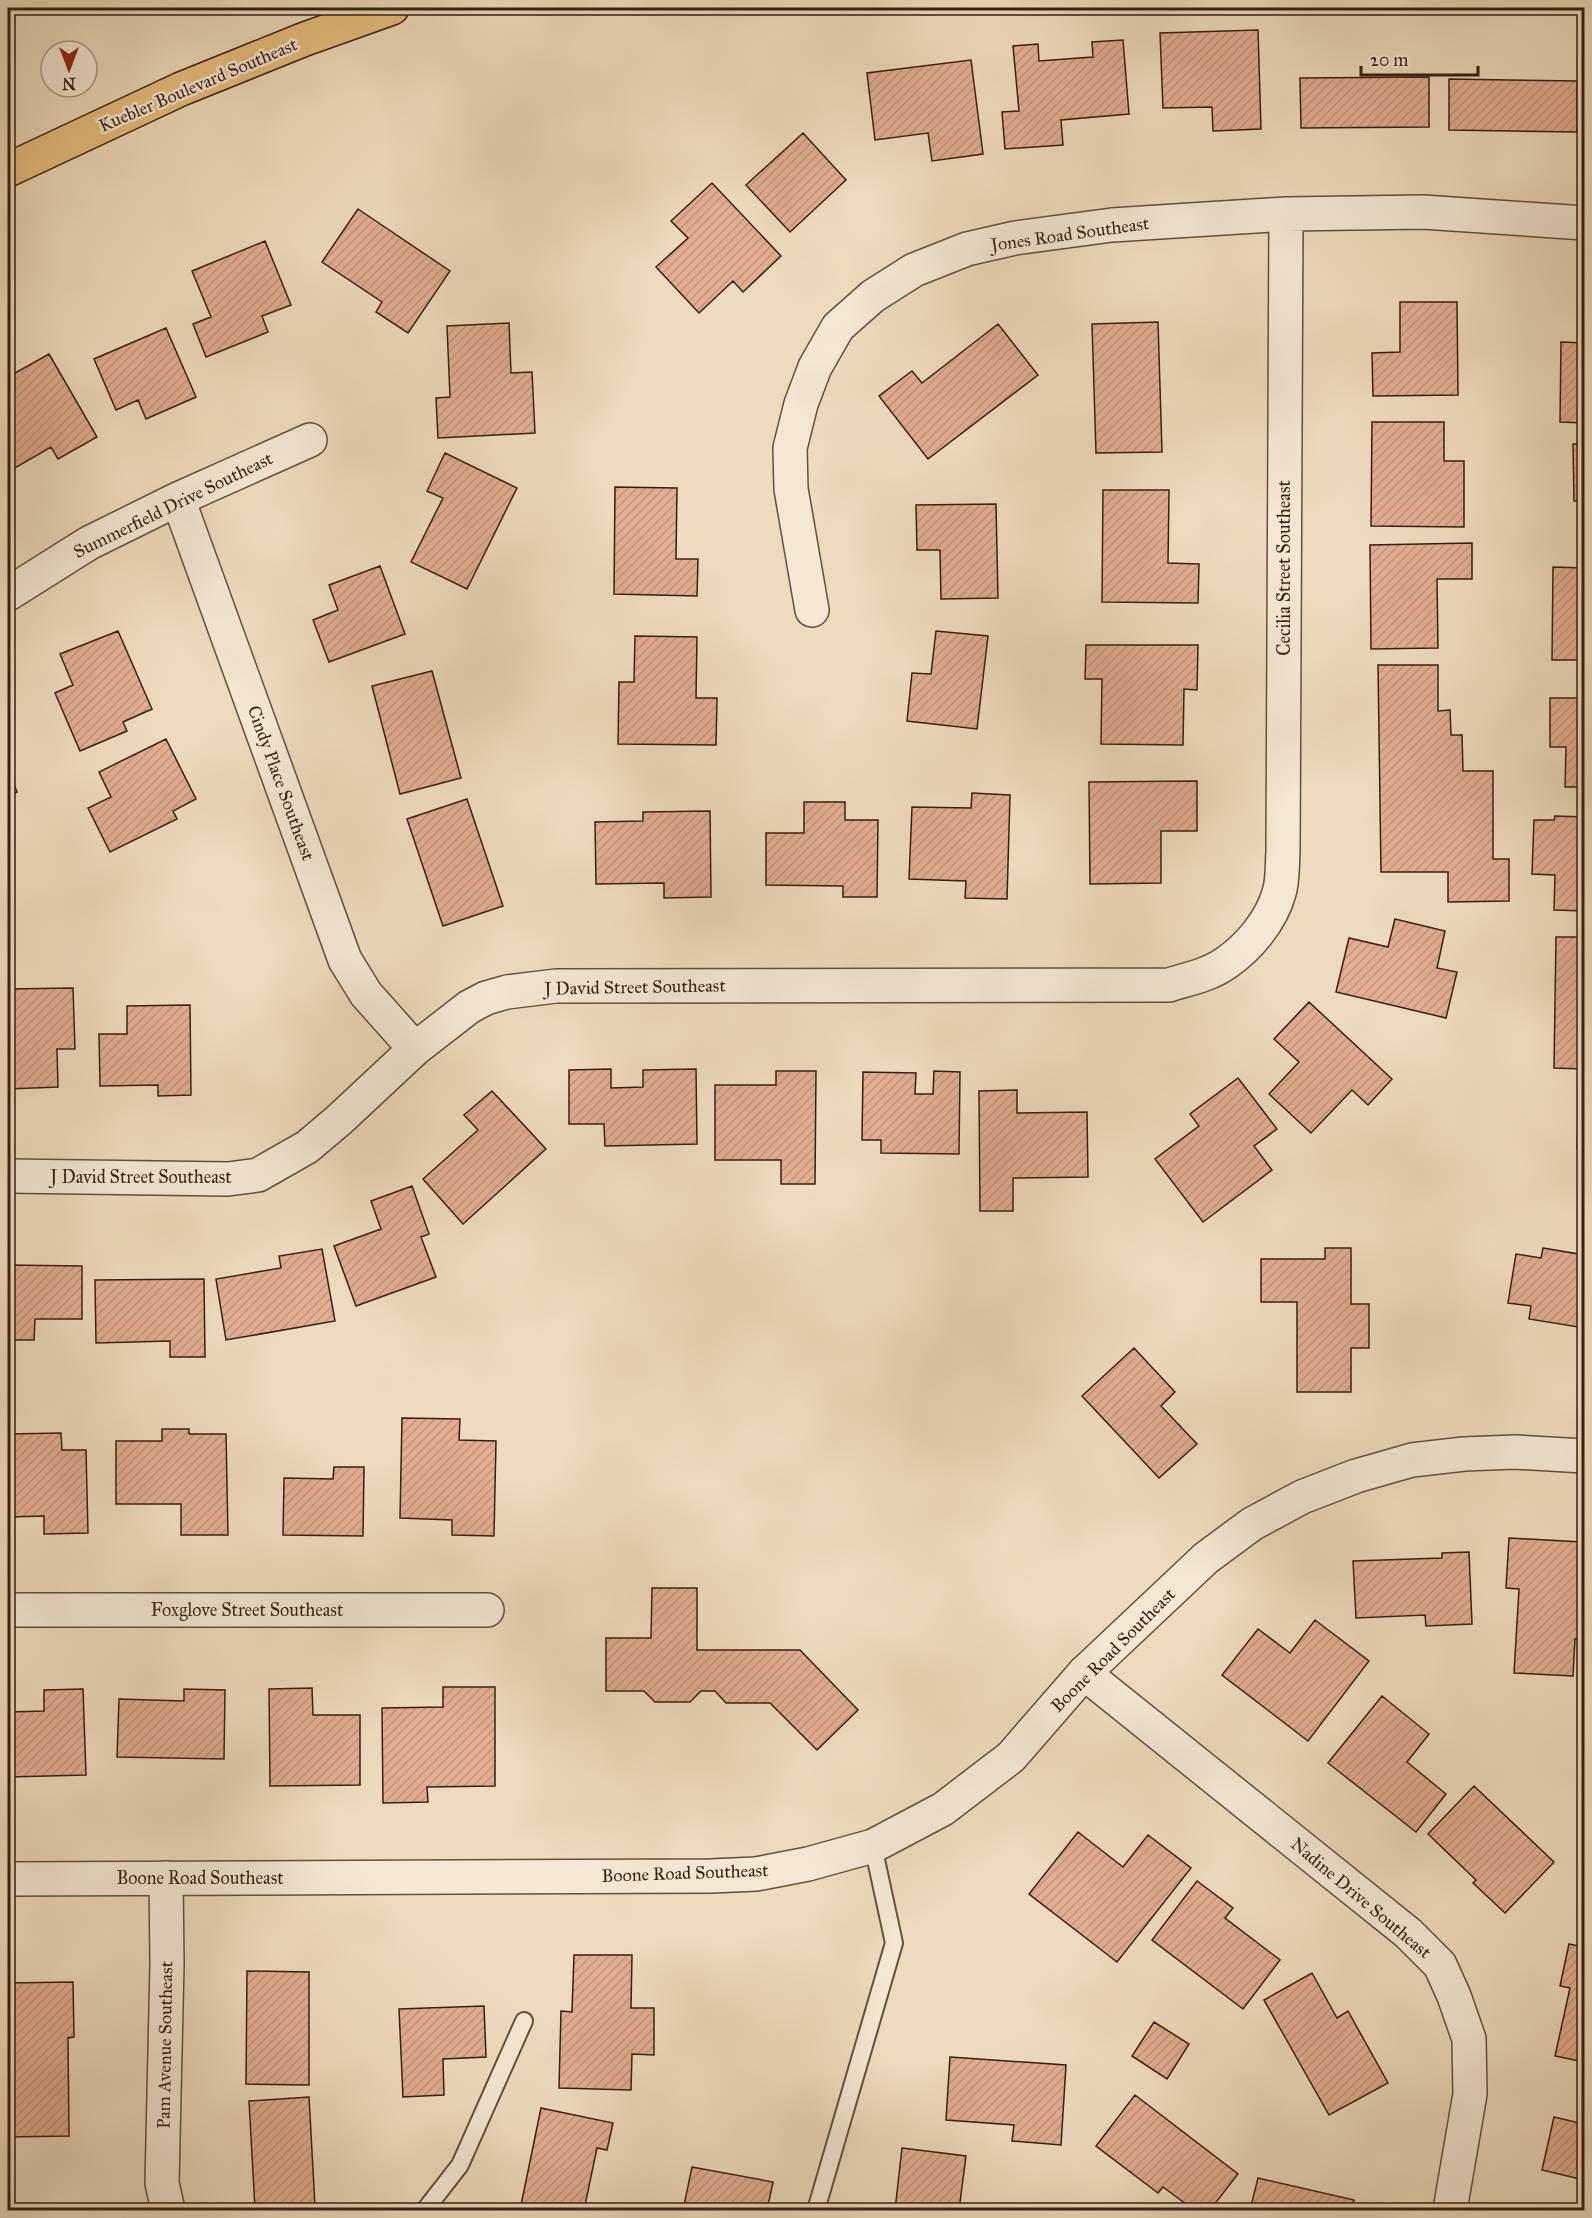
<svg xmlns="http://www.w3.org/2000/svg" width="1592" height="2218" font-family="'IM FELL Great Primer',serif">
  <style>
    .building { fill: url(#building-hatch); stroke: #361f11; stroke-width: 1.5 }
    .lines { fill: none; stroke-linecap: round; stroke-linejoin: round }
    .service-casing { stroke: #644e3c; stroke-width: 20 }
    .minor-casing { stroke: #644e3c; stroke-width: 36 }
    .tertiary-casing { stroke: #644e3c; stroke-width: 36 }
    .primary-casing { stroke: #361f11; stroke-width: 36 }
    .service { stroke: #f4e8d4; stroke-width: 16 }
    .minor { stroke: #f4e8d4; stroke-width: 33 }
    .tertiary { stroke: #f4e8d4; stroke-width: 33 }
    .primary { stroke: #e7be7e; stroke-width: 33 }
    .labels { text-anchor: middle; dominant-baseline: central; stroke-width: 5; stroke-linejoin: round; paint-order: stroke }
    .street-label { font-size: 18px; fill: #361f11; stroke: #f4e8d4 }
  </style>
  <defs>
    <pattern id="building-hatch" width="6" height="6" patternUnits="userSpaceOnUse" patternTransform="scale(1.5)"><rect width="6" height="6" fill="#e2ad91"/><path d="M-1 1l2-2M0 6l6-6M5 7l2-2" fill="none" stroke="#c2947c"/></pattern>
  </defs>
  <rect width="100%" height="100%" fill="#eedbbd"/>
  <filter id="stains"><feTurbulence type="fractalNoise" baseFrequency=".00333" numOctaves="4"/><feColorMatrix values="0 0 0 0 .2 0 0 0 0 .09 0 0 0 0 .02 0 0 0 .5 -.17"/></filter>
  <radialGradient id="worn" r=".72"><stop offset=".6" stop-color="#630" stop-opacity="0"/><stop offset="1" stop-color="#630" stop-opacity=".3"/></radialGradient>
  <path class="building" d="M 1258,30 L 1261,129 L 1213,131 L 1212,107 L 1163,108 L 1160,33 Z
    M 1123,40 L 1129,114 L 1061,120 L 1063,145 L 1005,149 L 1002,112 L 1019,111 L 1013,46 L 1038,44 L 1039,61 L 1093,57 L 1092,42 Z
    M 971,60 L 983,154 L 932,161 L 928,133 L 875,140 L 867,73 Z
    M 1429,77 L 1429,127 L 1301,128 L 1300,78 Z
    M 1449,79 L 1577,81 L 1577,132 L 1449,130 Z
    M 803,133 L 846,180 L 790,232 L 746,185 Z
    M 712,183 L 781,256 L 743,292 L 733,281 L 699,313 L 656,267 L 688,238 L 671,221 Z
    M 358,209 L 450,271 L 408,333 L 376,312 L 382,302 L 322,262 Z
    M 265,241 L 291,305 L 262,316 L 268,332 L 206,357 L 193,324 L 211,317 L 192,271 Z
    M 1400,302 L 1457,302 L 1458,395 L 1373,396 L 1372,353 L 1400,352 Z
    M 1158,322 L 1162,452 L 1096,453 L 1092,324 Z
    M 509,323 L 511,373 L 532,372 L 535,433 L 438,438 L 436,398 L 450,397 L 447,326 Z
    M 998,324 L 1038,375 L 928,459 L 879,396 L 912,371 L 922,383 Z
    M 166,328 L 196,397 L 146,419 L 138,400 L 116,410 L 94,359 Z
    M 1561,342 L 1584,343 L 1584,423 L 1560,422 Z
    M 49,354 L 97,437 L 58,459 L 51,447 L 8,472 L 8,377 Z
    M 1372,422 L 1444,422 L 1444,461 L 1464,461 L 1464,527 L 1371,526 Z
    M 1573,444 L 1584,444 L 1584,541 L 1584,501 L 1574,501 Z
    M 445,453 L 517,488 L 467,589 L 411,562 L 443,498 L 427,491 Z
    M 615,487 L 677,488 L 676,559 L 698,559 L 697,596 L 614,594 Z
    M 1103,490 L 1169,490 L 1168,563 L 1199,564 L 1198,603 L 1102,602 Z
    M 996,504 L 998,598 L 941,599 L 940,550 L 917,550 L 916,505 Z
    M 1472,543 L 1472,579 L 1437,579 L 1438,648 L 1371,649 L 1370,545 Z
    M 380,566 L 405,634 L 329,662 L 313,620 L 338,610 L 329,585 Z
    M 1553,567 L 1584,568 L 1584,660 L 1552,660 Z
    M 118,631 L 152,709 L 123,722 L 127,731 L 80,751 L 55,693 L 73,685 L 60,654 Z
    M 936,631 L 988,636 L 977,729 L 907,721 L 912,673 L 931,674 Z
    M 635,636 L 697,637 L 696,698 L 717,698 L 716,745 L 618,744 L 619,682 L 634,682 Z
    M 1086,645 L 1198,645 L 1197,690 L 1184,689 L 1183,745 L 1101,744 L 1102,679 L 1085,679 Z
    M 1378,665 L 1438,665 L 1438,711 L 1450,710 L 1451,735 L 1462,735 L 1463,771 L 1493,771 L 1493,859 L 1509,859 L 1509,901 L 1448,902 L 1448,872 L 1381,872 Z
    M 432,671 L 461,778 L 400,794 L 372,686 Z
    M 1550,698 L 1584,698 L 1584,787 L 1565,787 L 1566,747 L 1550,747 Z
    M 166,739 L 196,799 L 173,811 L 177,819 L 110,852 L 88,808 L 111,797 L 99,772 Z
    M 8,768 L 17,792 L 8,796 Z
    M 1197,781 L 1197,831 L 1161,831 L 1161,883 L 1090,884 L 1089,782 Z
    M 972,793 L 1010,795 L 1007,899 L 965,898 L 966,881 L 909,879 L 912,807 L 971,808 Z
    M 467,799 L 503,906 L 443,926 L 407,819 Z
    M 804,802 L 845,802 L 845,820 L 878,820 L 877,897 L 843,897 L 843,886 L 766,885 L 766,833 L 804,833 Z
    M 710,811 L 711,897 L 664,898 L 664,883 L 596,884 L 595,822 L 643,821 L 643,812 Z
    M 1555,816 L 1584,817 L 1584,911 L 1554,910 L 1555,875 L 1532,874 L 1534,820 L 1554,820 Z
    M 1395,919 L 1445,931 L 1437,968 L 1457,972 L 1446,1018 L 1336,992 L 1349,938 L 1388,947 Z
    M 1556,937 L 1584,937 L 1584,1069 L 1554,1068 Z
    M 73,988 L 75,1049 L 57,1049 L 58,1087 L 8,1089 L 8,989 Z
    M 1309,1002 L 1392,1079 L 1368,1105 L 1352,1090 L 1311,1133 L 1269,1094 L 1299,1062 L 1274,1039 Z
    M 190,1005 L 191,1095 L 158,1096 L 158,1085 L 100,1086 L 99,1034 L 127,1034 L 127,1006 Z
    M 611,1069 L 611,1088 L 643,1087 L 643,1070 L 696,1069 L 697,1144 L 605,1146 L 604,1124 L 569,1124 L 569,1070 Z
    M 776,1071 L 816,1071 L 815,1184 L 781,1184 L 781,1160 L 715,1160 L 715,1085 L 776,1085 Z
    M 934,1071 L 960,1072 L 959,1154 L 881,1153 L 881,1140 L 862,1140 L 863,1072 L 916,1073 L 915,1094 L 933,1094 Z
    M 1238,1078 L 1277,1129 L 1254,1146 L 1272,1170 L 1203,1222 L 1155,1159 L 1199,1126 L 1190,1114 Z
    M 1017,1090 L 1017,1113 L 1087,1112 L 1088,1177 L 1013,1178 L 1013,1211 L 980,1211 L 979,1091 Z
    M 492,1091 L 546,1149 L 463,1224 L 423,1179 L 478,1130 L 464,1115 Z
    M 1579,1091 L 1584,1091 L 1584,1149 L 1577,1149 Z
    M 412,1186 L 429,1234 L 421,1237 L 436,1277 L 356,1306 L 334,1246 L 381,1229 L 371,1201 Z
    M 1325,1248 L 1351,1248 L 1351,1304 L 1369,1304 L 1369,1348 L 1351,1348 L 1351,1392 L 1297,1392 L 1297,1302 L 1261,1302 L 1261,1259 L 1325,1259 Z
    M 1543,1248 L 1584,1255 L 1584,1316 L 1580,1315 L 1578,1327 L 1529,1319 L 1531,1306 L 1508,1303 L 1516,1254 L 1541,1258 Z
    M 322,1249 L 335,1321 L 226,1340 L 216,1279 L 281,1268 L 279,1256 Z
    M 8,1265 L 82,1266 L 82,1319 L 35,1319 L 34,1340 L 8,1340 Z
    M 204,1279 L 205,1357 L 170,1357 L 170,1341 L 96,1343 L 95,1280 Z
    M 1134,1348 L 1175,1392 L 1161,1406 L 1197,1444 L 1159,1478 L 1082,1396 Z
    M 402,1418 L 460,1419 L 459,1440 L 496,1441 L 494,1536 L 452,1535 L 452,1520 L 400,1518 Z
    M 162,1429 L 189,1429 L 189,1434 L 226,1434 L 228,1535 L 181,1535 L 181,1504 L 116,1504 L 116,1441 L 162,1441 Z
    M 61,1433 L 62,1450 L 86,1450 L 88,1533 L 44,1534 L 44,1516 L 9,1517 L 8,1434 Z
    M 334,1467 L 364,1467 L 363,1536 L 283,1535 L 284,1478 L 333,1479 Z
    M 1509,1538 L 1582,1542 L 1579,1605 L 1584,1605 L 1584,1640 L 1575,1639 L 1573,1676 L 1514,1673 L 1519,1589 L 1506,1588 Z
    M 1469,1552 L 1472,1624 L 1426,1626 L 1425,1615 L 1356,1618 L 1353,1561 L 1442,1558 L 1442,1553 Z
    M 652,1588 L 697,1588 L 697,1650 L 800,1650 L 858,1710 L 817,1750 L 770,1703 L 726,1703 L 715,1691 L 701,1691 L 690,1702 L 655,1702 L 644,1691 L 606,1691 L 606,1638 L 651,1638 Z
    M 1315,1620 L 1369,1661 L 1308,1741 L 1222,1675 L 1258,1629 L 1290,1653 Z
    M 443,1687 L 495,1687 L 495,1786 L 427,1787 L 428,1802 L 383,1803 L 382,1708 L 443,1707 Z
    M 312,1688 L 313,1715 L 360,1715 L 360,1785 L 270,1786 L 269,1689 Z
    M 83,1689 L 86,1775 L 8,1777 L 8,1712 L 44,1711 L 44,1690 Z
    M 184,1689 L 225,1690 L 224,1759 L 117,1757 L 119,1699 L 184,1701 Z
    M 1382,1696 L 1429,1734 L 1407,1762 L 1446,1794 L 1416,1832 L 1328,1763 Z
    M 1474,1786 L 1554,1862 L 1505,1913 L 1473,1883 L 1476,1880 L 1428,1834 Z
    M 1078,1832 L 1123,1867 L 1148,1835 L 1191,1868 L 1117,1962 L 1029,1894 Z
    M 1197,1881 L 1233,1908 L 1225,1918 L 1280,1960 L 1243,2009 L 1152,1940 Z
    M 1569,1944 L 1584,1947 L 1584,2062 L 1555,2056 L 1570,1988 L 1560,1986 Z
    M 574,1955 L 632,1955 L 631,2008 L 654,2008 L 654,2055 L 632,2054 L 631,2090 L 559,2088 L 561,2011 L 572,2012 Z
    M 247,1971 L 309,1972 L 309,2085 L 246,2084 Z
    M 1312,1973 L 1337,2018 L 1348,2011 L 1388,2083 L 1329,2115 L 1264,2000 Z
    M 73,1982 L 74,2037 L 68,2038 L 69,2136 L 8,2137 L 8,1983 Z
    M 484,2006 L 486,2057 L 443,2059 L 444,2095 L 403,2097 L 399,2009 Z
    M 1154,2022 L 1189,2044 L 1167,2079 L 1132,2056 Z
    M 950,2057 L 1066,2065 L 1061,2145 L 1012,2141 L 1014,2125 L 946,2120 Z
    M 1135,2095 L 1238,2174 L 1210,2210 L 1194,2210 L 1163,2187 L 1158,2193 L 1096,2146 Z
    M 309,2097 L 315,2206 L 255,2209 L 249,2101 Z
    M 541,2108 L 613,2123 L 607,2150 L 597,2148 L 584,2210 L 520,2210 Z
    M 1554,2117 L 1584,2124 L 1584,2180 L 1542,2170 Z
    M 902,2148 L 966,2156 L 959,2210 L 895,2210 Z
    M 692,2167 L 773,2182 L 767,2210 L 683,2210 Z
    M 1258,2178 L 1354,2200 L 1351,2210 L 1250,2210 Z"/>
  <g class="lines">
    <g class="service-casing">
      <path id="service" d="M 425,2210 L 460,2165 L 524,2021
        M 816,2210 L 894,1943 L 873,1846"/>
    </g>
    <g class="minor-casing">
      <path id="minor" d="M 178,499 L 345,960 L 366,994 L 415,1049
        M 8,594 L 89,543 L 178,499 L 310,440
        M 812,610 L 791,489 L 790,448 L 801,404 L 815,367 L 838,327 L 873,296 L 914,270 L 967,249 L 1015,238 L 1112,225 L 1286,214 L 1423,212 L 1584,223
        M 8,1176 L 228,1179 L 258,1175 L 307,1147 L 339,1120 L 415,1049 L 469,1007 L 486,998 L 507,992 L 556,986 L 1169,985 C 1188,979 1209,975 1226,963 C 1249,947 1271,921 1279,893 C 1283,881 1282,865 1283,852 L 1286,214
        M 8,1610 L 487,1610
        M 1084,1673 L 1408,1933 L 1440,1965 L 1454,1996 L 1469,2039 L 1470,2094 L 1450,2210
        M 166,1878 L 167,1964 L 162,2183 L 168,2210"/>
    </g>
    <g class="tertiary-casing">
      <path id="tertiary" d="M 8,1879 L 711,1876 L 756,1874 L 808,1864 L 873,1846 L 943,1809 L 1011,1757 L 1084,1673 L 1206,1558 L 1252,1524 L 1302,1497 L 1356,1476 L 1412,1460 L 1464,1454 L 1515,1452 L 1584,1456"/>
    </g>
    <g class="primary-casing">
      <path id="primary" d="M 8,170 L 181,89 L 305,39 L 392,8"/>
    </g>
    <use href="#service" class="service"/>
    <use href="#minor" class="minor"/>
    <use href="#tertiary" class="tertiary"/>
    <use href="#primary" class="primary"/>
  </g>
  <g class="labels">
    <g class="street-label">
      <text transform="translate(198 85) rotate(-23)">Kuebler Boulevard Southeast</text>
      <text transform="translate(1070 234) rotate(-8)">Jones Road Southeast</text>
      <text transform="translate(173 505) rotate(-26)">Summerfield Drive Southeast</text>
      <text transform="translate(1284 568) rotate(-90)">Cecilia Street Southeast</text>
      <text transform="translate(281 783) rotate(70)">Cindy Place Southeast</text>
      <text transform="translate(635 987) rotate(-1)">J David Street Southeast</text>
      <text x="141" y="1177">J David Street Southeast</text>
      <text x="247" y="1610">Foxglove Street Southeast</text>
      <text transform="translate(1113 1650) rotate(-45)">Boone Road Southeast</text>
      <text transform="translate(685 1873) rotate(-2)">Boone Road Southeast</text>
      <text x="200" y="1878">Boone Road Southeast</text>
      <text transform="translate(1361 1898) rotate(40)">Nadine Drive Southeast</text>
      <text transform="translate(165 2045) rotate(-89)">Pam Avenue Southeast</text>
    </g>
  </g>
  <rect width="1592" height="2218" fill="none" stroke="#eedbbd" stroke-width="30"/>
  <rect x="9" y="9" width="1574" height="2200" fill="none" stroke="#361f11" stroke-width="3"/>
  <rect x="15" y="15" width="1562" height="2188" fill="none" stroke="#361f11" stroke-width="1.5"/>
  <g transform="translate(69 69) rotate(180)"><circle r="28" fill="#f4e8d4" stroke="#a89886" stroke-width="1.5"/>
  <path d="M0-4.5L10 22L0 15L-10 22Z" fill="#8f2418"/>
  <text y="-9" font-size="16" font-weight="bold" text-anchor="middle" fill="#361f11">N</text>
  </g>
  <path d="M1361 66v9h117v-9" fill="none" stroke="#361f11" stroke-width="3"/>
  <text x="1370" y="66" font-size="18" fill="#361f11" stroke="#f4e8d4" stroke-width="4.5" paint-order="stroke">20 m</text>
  <rect width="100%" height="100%" filter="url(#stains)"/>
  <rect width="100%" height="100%" fill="url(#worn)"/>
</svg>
